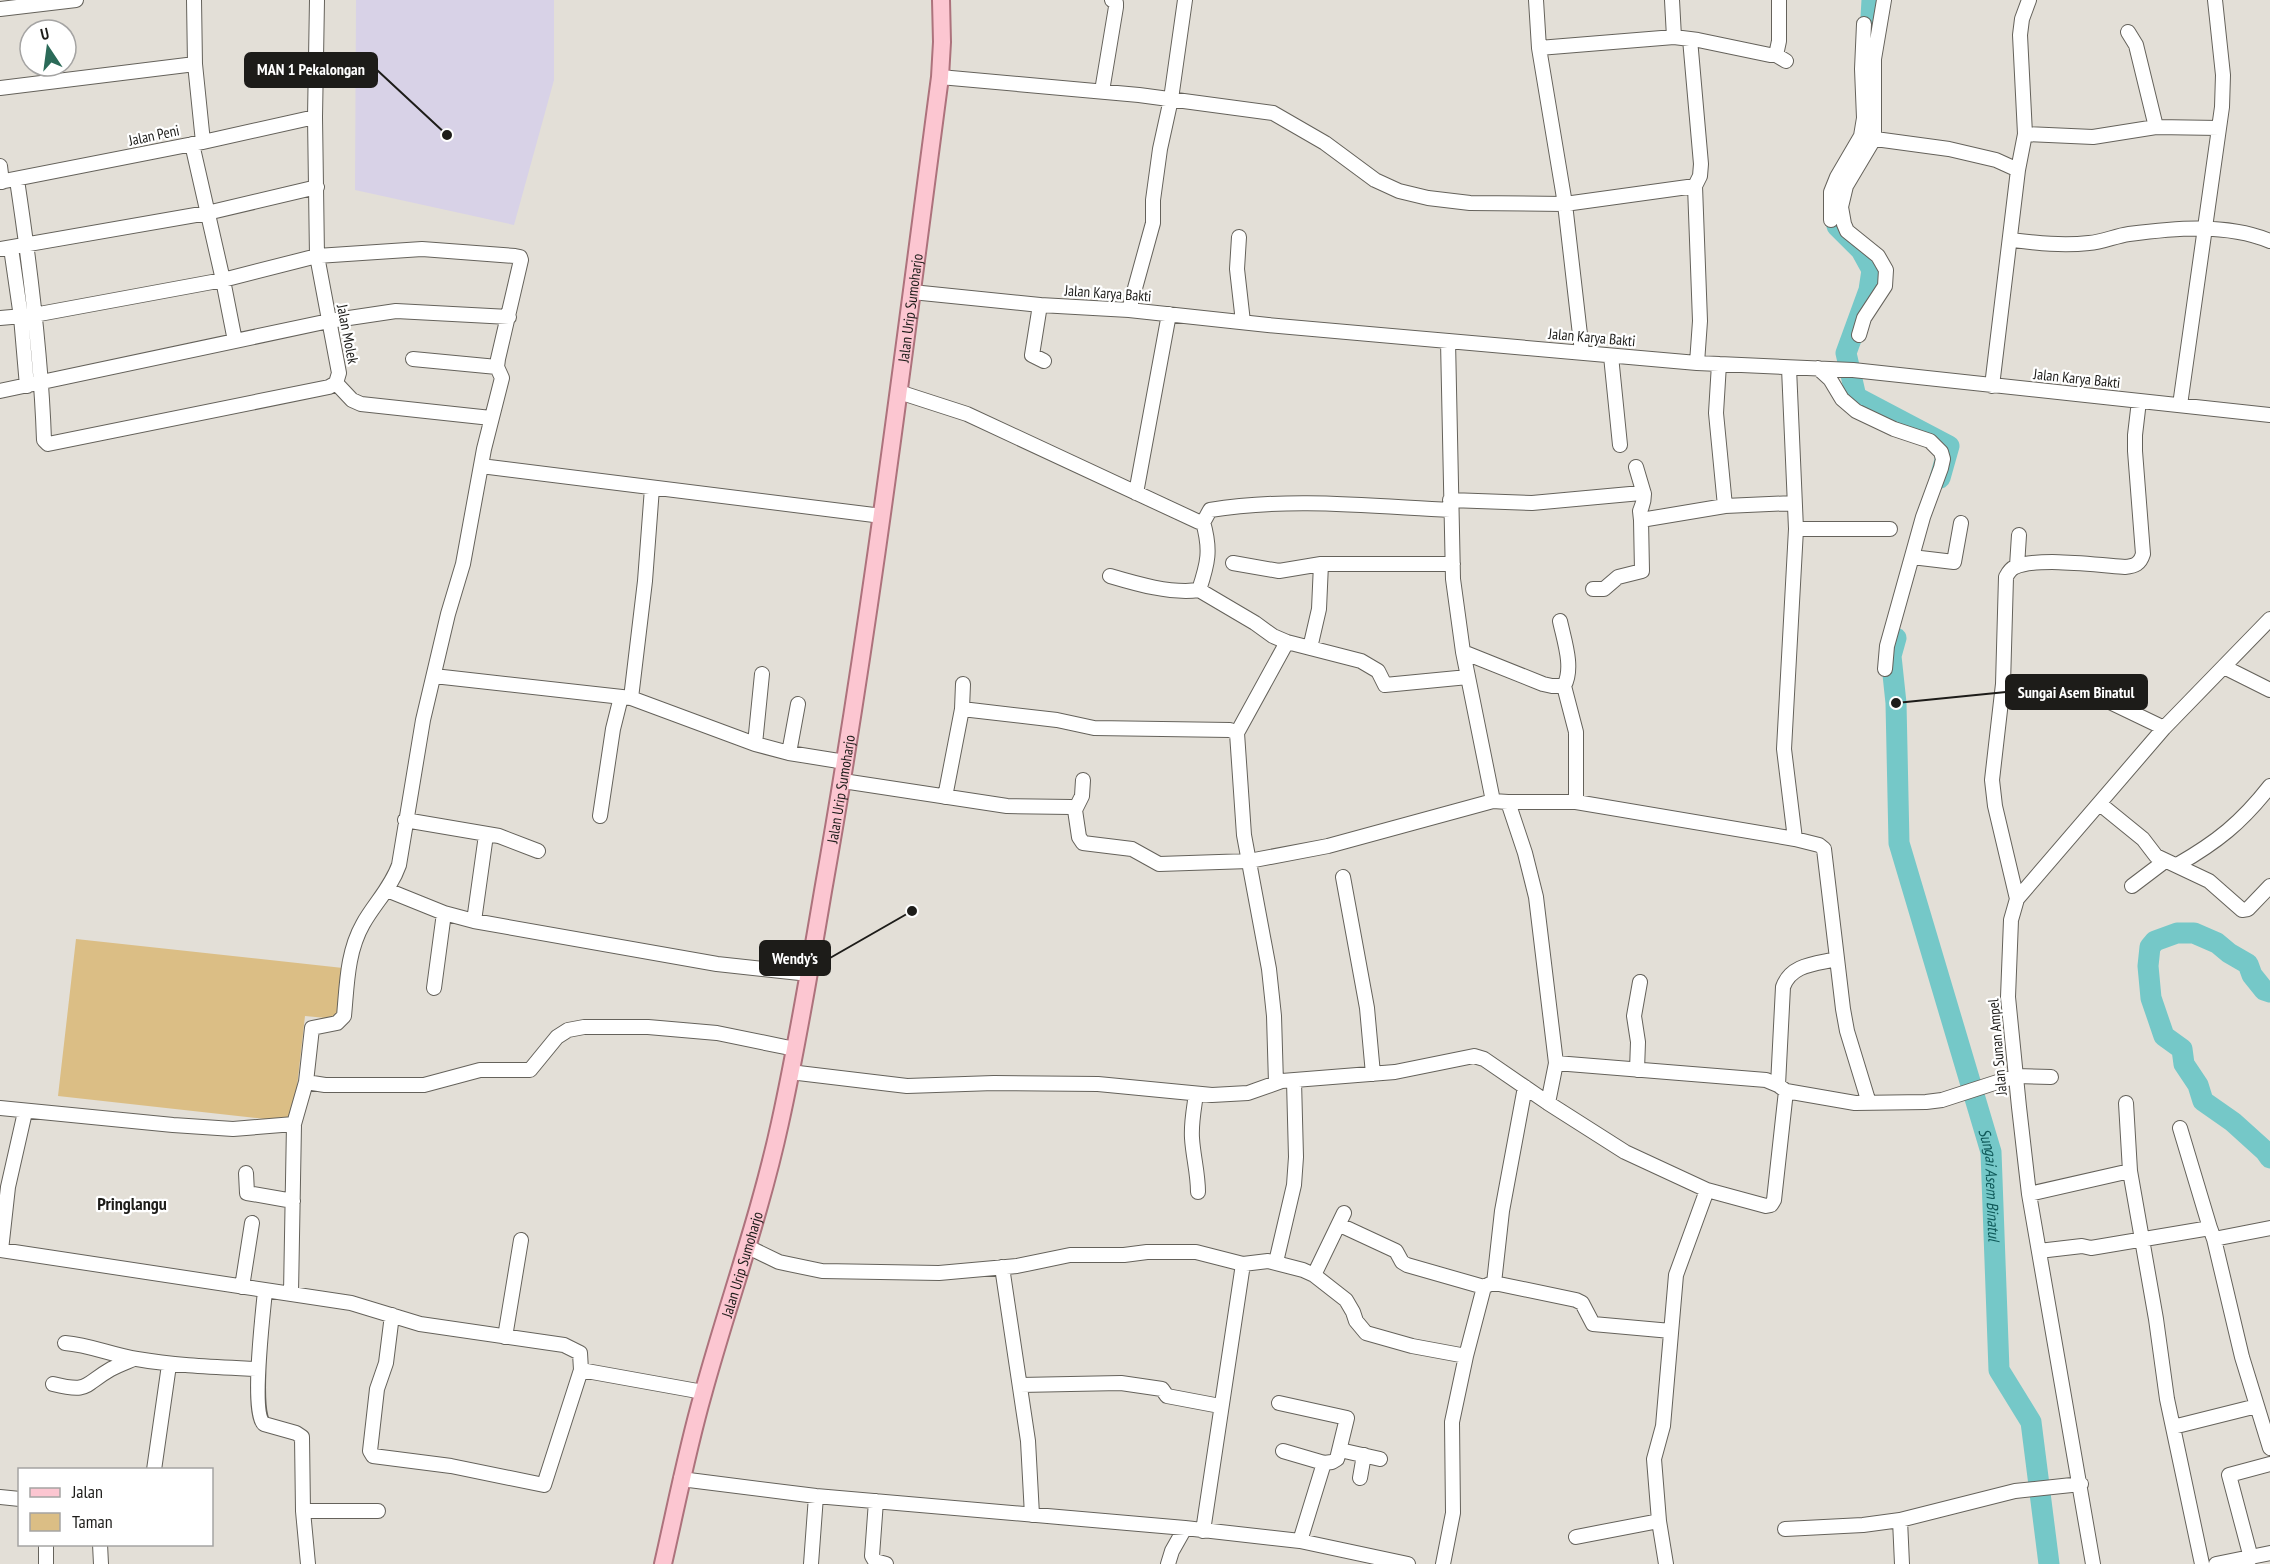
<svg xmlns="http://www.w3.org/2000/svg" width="2270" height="1564" font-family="'PT Sans Narrow',sans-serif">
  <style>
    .education { fill: #d8d2e7 }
    .park { fill: #dbbe85 }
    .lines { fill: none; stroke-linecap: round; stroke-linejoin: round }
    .river { stroke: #75c8c8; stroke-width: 21 }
    .minor-casing { stroke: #65625b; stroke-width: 16 }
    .major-casing { stroke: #ad727c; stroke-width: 20 }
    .minor { stroke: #fff; stroke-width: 14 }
    .major { stroke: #fcc6d1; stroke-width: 16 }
    .labels { text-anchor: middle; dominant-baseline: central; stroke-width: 4.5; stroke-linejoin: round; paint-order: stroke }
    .street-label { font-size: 15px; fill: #1d1c19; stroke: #fff }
    .water-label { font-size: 16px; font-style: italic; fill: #0f5959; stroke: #fff }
    .quarter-label { font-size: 18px; font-weight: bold; fill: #1d1c19; stroke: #fff }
    .leader { fill: none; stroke: #1d1c19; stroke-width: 2 }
    .callout-dot { fill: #1d1c19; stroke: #fff; stroke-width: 2 }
    .callout { fill: #1d1c19; stroke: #1d1c19; stroke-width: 2 }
    .callout-label { font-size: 16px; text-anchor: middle; font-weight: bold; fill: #fff }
  </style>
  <rect width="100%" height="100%" fill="#e3dfd7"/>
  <path class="education" d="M 356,0 L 554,0 L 554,80 L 514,225 L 355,190 Z"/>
  <path class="park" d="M 76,939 L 343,968 L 337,1019 L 305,1016 L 293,1122 L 58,1096 Z"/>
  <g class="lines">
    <g class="river">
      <path d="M 1869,52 L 1872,0"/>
      <path d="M 1836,195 L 1834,209 L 1837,226 L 1861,250 L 1872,270 L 1869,290 L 1846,353 L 1856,397 L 1949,446 L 1940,478"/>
      <path id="s1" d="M 1896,638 L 1891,656 L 1896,703 L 1899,843 L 1991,1152 L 1999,1370 L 2031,1422 L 2049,1564"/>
      <path d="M 2270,992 L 2264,990 L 2252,975 L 2248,964 L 2229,953 L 2217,943 L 2194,933 L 2177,933 L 2155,941 L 2150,947 L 2148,966 L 2151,998 L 2164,1036 L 2182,1049 L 2184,1064 L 2198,1085 L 2203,1101 L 2233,1122 L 2265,1151 L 2270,1158"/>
    </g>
    <g class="minor-casing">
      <path id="minor" d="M 194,0 L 195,64 L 203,142
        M 1536,0 L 1539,48 L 1565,204 L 1582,352
        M 1672,0 L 1674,37
        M 0,9 L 76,0
        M 2128,32 L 2136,45 L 2156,127
        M 1690,39 L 1701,164 L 1700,176 L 1695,186
        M 1539,48 L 1674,37 L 1698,40 L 1770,55 L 1776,55 L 1786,61
        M 1776,55 L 1779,41 L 1779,0
        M 940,77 L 1139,95 L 1273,113 L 1325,143 L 1375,180 L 1399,191 L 1428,198 L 1470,203 L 1565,204 L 1695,186 L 1700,321 L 1697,363
        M 0,88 L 195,64
        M 1102,91 L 1116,7 L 1116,3 L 1112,0
        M 2025,134 L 2093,137 L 2156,127 L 2219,128
        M 1868,138 L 1949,149 L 1996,160 L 2018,170
        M 192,144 L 223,280 L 235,341
        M 0,166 L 2,182
        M 17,180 C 30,266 41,353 44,440 L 48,444 L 329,387 L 336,383 L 339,373 L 317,256 L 315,117 L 317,0
        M 0,182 L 203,142 L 315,117
        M 1831,220 L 1831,192 L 1837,177 L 1861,136 L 1864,118 L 1862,69 L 1864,24
        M 1239,237 L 1237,269 L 1243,322
        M 2011,240 C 2037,243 2062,246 2089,243 C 2103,242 2115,236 2129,234 C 2175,228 2226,223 2270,241
        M 11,248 L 21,317 L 27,386
        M 0,249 L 207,213 L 317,187
        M 912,292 L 1040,305 L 1129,310 L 1268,325 L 1697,363 L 1853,370 L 2270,415
        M 1040,305 L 1032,355 L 1044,361
        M 1129,310 L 1153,223 L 1153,200 L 1160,149 L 1171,99 L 1185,0
        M 0,318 L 34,315 L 223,280 L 317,256 L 422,249 L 515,256 L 520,257 L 521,260 L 498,359 L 497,367 L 502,378 L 484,449 L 463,564 L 448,614 L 423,720 L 399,865 C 391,888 374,904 363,924 C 347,952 347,985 344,1016 L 337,1023 L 312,1028 L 306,1082 L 294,1124 L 233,1129 L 173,1125 L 0,1108
        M 1859,335 L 1864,318 L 1885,286 L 1886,270 L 1878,256 L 1847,231 L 1844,224 L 1841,207 L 1846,186 L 1874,139 L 1874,59 L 1884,0
        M 1448,341 L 1453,579 L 1463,652 L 1493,801
        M 1611,356 L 1620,445
        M 413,359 L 497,367
        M 1719,364 L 1716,413 L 1725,506
        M 1789,368 L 1796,529 L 1784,749 L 1795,839 L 1819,845 L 1824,849 L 1843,1009 L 1847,1031 L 1869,1103
        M 1818,368 L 1830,379 L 1842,399 L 1856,411 L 1894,429 L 1930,441 L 1941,452 L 1943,459 L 1941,468 L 1923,517 L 1887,646 L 1885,669
        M 336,383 L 352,400 L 361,404 L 491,418
        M 1992,386 L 2018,170 L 2025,134 L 2020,35 L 2022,19 L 2029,0
        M 0,391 L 329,321 L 396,311 L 509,317
        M 899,392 L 967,414 L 1199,522 L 1204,521 L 1210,510 C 1289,497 1370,506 1450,510
        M 2180,405 L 2222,107 L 2223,75 L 2215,0
        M 481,466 L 882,516
        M 1636,467 L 1644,494
        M 1136,493 L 1169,314
        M 1450,500 L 1532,503 L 1641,493 L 1644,494 C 1644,501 1643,505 1640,511 L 1641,520 L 1725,506 L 1794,503
        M 1796,529 L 1890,529
        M 1912,557 L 1954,562 L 1961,523
        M 1233,563 L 1279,571 L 1321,564 L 1453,564
        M 2017,566 L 2019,535
        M 1110,576 C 1137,584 1171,594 1199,590 L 1255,623 L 1273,636 L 1287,642 L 1361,661 L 1378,671 L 1385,685 L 1468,677
        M 1593,589 L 1604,589 L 1618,577 L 1642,571 L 1641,520
        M 1199,590 C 1208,563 1211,550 1203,522
        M 1310,648 L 1319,609 L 1321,564
        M 1463,652 L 1543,684 L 1552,686 L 1564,686 C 1574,668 1564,640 1560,621
        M 2224,667 L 2270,690
        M 434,676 L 631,698 L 755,744 L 789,753 L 845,762
        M 2003,684 L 2087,691 L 2164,728
        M 1564,686 L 1576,732 L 1576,802
        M 631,698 L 645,581 L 652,488
        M 962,709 L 963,684
        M 1237,733 L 1287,642
        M 755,744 L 762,674
        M 789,753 L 798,704
        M 843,781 L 1007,806 L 1071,807 L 1075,810 L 1079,837 L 1083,843 L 1132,849 L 1159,864 L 1249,861 L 1328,846 L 1493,801 L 1508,802 L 1525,853 L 1536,897 L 1556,1063 L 1766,1080 L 1778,1085 L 1786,1091
        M 945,797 L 962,709 L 1057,720 L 1094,728 L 1230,730 L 1237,733 L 1244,835 L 1269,969 L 1274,1016 L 1276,1083
        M 1508,802 L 1576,802 L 1795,839
        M 2100,804 L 2143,839 L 2156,856 L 2209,881 L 2242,910 L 2248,909 L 2270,886
        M 1075,810 L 1082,796 L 1083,780
        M 600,816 L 613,729 L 621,697
        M 405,820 L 499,836 L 538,851
        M 2177,865 C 2217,842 2241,823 2270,786
        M 1343,877 L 1367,1008 L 1373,1074
        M 2132,886 L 2165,861
        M 387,890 L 444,913 L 474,921 L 717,964 L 809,974
        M 2017,899 L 1995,806 L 1992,780 L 2003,684 L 2006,577 C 2008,573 2010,569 2015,567 C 2038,557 2099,565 2125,567 C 2135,566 2140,564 2143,554 L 2135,451 L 2135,435 L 2139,401
        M 474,921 L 486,835
        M 434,988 L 444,913
        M 1637,1070 L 1638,1042 L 1634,1016 L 1640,982
        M 790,1072 L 907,1086 L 994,1083 L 1098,1084 L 1212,1095 L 1248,1093 L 1282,1081 L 1395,1072 L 1474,1056 L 1484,1059 L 1548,1103 L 1625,1152 L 1707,1190 L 1766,1206 L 1771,1205 L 1774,1200 L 1786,1091 L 1855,1103 L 1926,1102 L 1942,1100 L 2016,1076 L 2051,1077
        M 306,1082 L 325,1085 L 424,1085 L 480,1070 L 530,1070 L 557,1037 L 568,1030 L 584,1027 L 648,1027 L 717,1033 L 795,1049
        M 1778,1085 L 1783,987 C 1791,964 1816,964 1837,959
        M 1196,1094 C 1194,1109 1191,1123 1192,1138 C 1193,1156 1198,1173 1198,1192
        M 1548,1103 L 1556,1063
        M 25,1112 L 8,1187 L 1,1250 L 351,1303 L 420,1324 L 564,1345 L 580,1353 L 581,1370 L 703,1392
        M 2180,1128 L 2210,1228
        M 2130,1171 L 2156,1319 L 2167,1399 L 2202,1564
        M 246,1173 L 247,1193 L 293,1201
        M 2029,1194 L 2130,1171 L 2126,1103
        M 1340,1225 L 1396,1251 L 1402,1262 L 1407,1265 L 1484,1287
        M 2214,1239 L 2242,1357 L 2270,1448
        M 748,1247 L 779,1262 L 822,1271 L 939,1273 L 1017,1266 L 1070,1255 L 1124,1255 L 1147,1252 L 1196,1252 L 1243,1264 L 1268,1261 L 1303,1270 L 1314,1275 L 1346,1300 L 1353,1312 L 1356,1321 L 1366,1333 L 1412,1346 L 1466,1356 L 1452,1422 L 1453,1513 L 1443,1564
        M 2039,1251 L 2082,1246 L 2091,1248 L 2210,1228 L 2214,1239 L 2270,1228
        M 1276,1262 L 1294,1185 L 1296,1157 L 1294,1081
        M 1002,1267 L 1028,1441 L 1032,1515
        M 1314,1275 L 1344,1213
        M 1494,1283 L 1502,1211 L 1525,1087
        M 242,1287 L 252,1223
        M 265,1291 C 263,1312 251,1413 264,1424 L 296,1433 L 302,1437 L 303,1511 L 308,1564
        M 291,1293 L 294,1124
        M 392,1315 L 386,1363 L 377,1389 L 370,1451 L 373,1456 L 451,1466 L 544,1485 L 581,1370
        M 505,1337 L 521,1240
        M 65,1343 C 90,1345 112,1355 137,1359 C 177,1366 218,1367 258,1369
        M 1466,1356 L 1484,1287 L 1490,1284 L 1499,1284 L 1576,1300 L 1582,1303 L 1593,1324 L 1671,1331
        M 53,1384 C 90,1393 83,1385 111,1369 C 119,1365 127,1362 134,1359
        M 1020,1385 L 1121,1383 L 1162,1389 L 1167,1396 L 1220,1406
        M 1279,1403 L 1347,1418 L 1337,1459 L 1332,1462 L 1324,1463
        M 2173,1427 L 2257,1406
        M 1340,1450 L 1380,1459
        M 1283,1451 L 1324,1463 L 1300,1541
        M 154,1470 L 169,1365
        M 1360,1478 L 1364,1455
        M 681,1479 L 816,1496 L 1185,1528 L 1300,1541 L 1408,1564
        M 0,1497 L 20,1499
        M 876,1501 L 872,1556 L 875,1561 L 886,1564
        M 303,1511 L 378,1511
        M 1785,1529 L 1863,1525 L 1900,1520
        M 1203,1531 L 1243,1264
        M 1576,1537 L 1659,1521
        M 100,1544 L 101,1564
        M 2251,1558 L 2229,1475 L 2270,1464
        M 46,1564 L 46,1544
        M 811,1564 L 816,1496
        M 1168,1564 L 1172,1551 L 1185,1528
        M 1666,1564 L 1659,1521 L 1654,1459 L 1663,1426 L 1676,1275 L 1707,1190
        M 1902,1564 L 1900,1520 L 2015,1491 L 2081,1484
        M 2093,1564 L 2029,1194 L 2019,1107 L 2008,997 L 2011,920 L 2017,899 L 2164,728 L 2270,619
        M 2216,1564 L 2270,1553"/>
    </g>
    <g class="major-casing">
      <g id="major">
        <path id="s2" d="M 663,1564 C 676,1507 687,1450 703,1394 C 728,1303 760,1215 780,1123 C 797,1046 810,968 823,891 C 871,621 904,349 940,77 L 942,42 L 941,0"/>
      </g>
    </g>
    <use href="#minor" class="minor"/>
    <use href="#major" class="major"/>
  </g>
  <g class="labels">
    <g class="street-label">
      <text transform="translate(154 135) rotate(-12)">Jalan Peni</text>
      <text transform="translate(1108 293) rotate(4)">Jalan Karya Bakti</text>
      <text stroke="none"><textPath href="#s2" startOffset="1282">Jalan Urip Sumoharjo</textPath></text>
      <text transform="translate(348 334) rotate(79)">Jalan Molek</text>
      <text transform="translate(1592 337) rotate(5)">Jalan Karya Bakti</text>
      <text transform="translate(2077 378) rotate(6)">Jalan Karya Bakti</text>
      <text stroke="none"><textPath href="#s2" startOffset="796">Jalan Urip Sumoharjo</textPath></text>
      <text transform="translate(1997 1047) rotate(-95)">Jalan Sunan Ampel</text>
      <text stroke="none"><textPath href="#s2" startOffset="310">Jalan Urip Sumoharjo</textPath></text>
    </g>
    <g class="water-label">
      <text stroke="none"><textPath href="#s1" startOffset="561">Sungai Asem Binatul</textPath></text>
    </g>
    <g class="quarter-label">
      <text x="132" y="1203">Pringlangu</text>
    </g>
  </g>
  <path class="leader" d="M447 135L377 70M1896 703L2006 692M912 911L830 958"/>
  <g class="callout-dot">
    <circle cx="447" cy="135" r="6"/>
    <circle cx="1896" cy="703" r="6"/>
    <circle cx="912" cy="911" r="6"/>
  </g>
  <g class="callout">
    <rect x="245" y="53" width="132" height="34" rx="6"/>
    <rect x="2006" y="675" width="141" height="34" rx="6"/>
    <rect x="760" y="941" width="70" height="34" rx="6"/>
  </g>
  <g class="callout-label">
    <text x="311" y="75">MAN 1 Pekalongan</text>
    <text x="2076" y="698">Sungai Asem Binatul</text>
    <text x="795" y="964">Wendy’s</text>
  </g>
  <rect x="18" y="1468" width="195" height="78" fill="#ffffff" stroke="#a5a4a3" stroke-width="1.5"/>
  <rect x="30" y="1488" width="30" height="9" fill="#fcc6d1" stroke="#a5a4a3" stroke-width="1.5"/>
  <text x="72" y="1498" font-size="18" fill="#1d1c19">Jalan</text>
  <rect x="30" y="1513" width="30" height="18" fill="#dbbe85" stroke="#a5a4a3" stroke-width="1.5"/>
  <text x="72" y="1528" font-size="18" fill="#1d1c19">Taman</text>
  <g transform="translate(48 48) rotate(347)"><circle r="28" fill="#ffffff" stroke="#a5a4a3" stroke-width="1.5"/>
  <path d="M0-4.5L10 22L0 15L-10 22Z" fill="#2b6a58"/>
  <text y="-9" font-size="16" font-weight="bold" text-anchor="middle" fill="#1d1c19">U</text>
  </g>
</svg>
